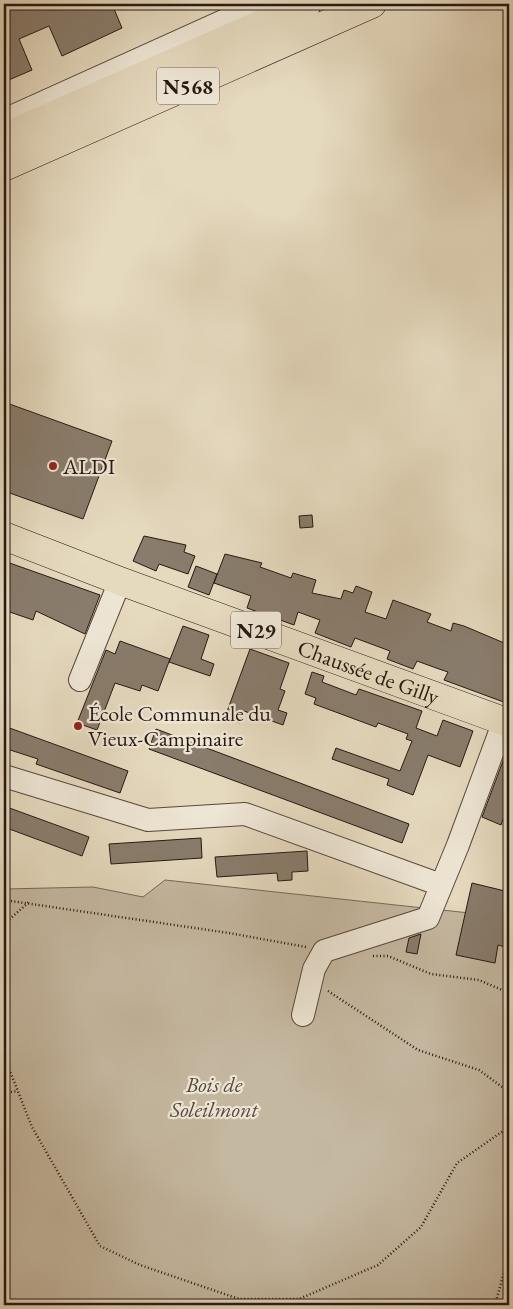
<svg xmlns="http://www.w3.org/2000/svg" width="513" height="1309" font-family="'EB Garamond',serif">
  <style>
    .green { fill: #c5b8a1; stroke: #76685a }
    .building { fill: #897c6c; stroke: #261813 }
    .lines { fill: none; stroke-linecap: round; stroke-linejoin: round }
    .minor-casing { stroke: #56483e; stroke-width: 24 }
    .major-casing { stroke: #261813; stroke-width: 29 }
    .highway-casing { stroke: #261813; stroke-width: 29 }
    .path { stroke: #261813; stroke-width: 2.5; stroke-dasharray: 1 2.5; stroke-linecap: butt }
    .minor { stroke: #eee6d5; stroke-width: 22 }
    .major { stroke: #e5d9be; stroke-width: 28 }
    .highway { stroke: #e5d9be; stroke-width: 28 }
    .poi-dot { fill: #8f2418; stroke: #eee6d5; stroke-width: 2 }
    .labels { text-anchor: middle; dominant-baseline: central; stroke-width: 4.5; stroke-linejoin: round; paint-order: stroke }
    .shield { fill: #eee6d5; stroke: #62564d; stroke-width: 1 }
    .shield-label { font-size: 21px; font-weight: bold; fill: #261813 }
    .poi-label { font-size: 22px; fill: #261813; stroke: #eee6d5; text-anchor: start }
    .street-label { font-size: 22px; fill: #261813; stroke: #eee6d5 }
    .park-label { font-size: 22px; font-style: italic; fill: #56483e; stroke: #eee6d5 }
  </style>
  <rect width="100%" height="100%" fill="#e5d9be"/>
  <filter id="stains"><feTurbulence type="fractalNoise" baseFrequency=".004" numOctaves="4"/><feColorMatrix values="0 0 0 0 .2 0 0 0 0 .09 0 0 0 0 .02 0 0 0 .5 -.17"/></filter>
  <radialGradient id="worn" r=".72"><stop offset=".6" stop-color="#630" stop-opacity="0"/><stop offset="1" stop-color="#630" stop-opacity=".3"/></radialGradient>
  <path class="green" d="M 165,880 L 488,915 L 509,926 L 509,1305 L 4,1305 L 4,889 L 93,887 L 143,897 Z"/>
  <path class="building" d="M 4,4 L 112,4 L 122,28 L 62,56 L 49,26 L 19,39 L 32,70 L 4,82 Z
    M 4,402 L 112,441 L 83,519 L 4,491 Z
    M 312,515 L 313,527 L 300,528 L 299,516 Z
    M 144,536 L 186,545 L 184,552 L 195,556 L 188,574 L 159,564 L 156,571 L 133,561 Z
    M 225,554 L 262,563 L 260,567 L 291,578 L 293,573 L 316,580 L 312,593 L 341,599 L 344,590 L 353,593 L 356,586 L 372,592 L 365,612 L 386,619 L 393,600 L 431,614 L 427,622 L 451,631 L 453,623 L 464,626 L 509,645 L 509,704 L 444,680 L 448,672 L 439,669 L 417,661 L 413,669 L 387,659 L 390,651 L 355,638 L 351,647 L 315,633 L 320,620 L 298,612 L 294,625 L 247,608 L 251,596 L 214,583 Z
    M 4,561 L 100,595 L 85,634 L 36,611 L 33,620 L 4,610 Z
    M 196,566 L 217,574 L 209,595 L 188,587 Z
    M 183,626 L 209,635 L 201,659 L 214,664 L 210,676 L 169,662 Z
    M 120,641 L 170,659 L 158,691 L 142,685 L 140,691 L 115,683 L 97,730 L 77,723 L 106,650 L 115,654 Z
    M 250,649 L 289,663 L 280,689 L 285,691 L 278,710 L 287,713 L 283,725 L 244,711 L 240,723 L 225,717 Z
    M 312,672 L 324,676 L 322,682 L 356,695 L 359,689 L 422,711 L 416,728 L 437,736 L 443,720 L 473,731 L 460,767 L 428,755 L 413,795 L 387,785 L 389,779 L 332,759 L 336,748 L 400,771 L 412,741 L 406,739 L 408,734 L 378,723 L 376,727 L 314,704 L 316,698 L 305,694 Z
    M 4,726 L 128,771 L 120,793 L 36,764 L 38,759 L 4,748 Z
    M 156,729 L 409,824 L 402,843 L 149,749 Z
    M 509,745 L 509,802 L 501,825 L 482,817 Z
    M 4,806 L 89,837 L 82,856 L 4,827 Z
    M 201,838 L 202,858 L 111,864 L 109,844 Z
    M 307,851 L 308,871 L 292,872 L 292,880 L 278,881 L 277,873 L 217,877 L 215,857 Z
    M 472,883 L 509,892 L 509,948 L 498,945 L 495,963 L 456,955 Z
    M 421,934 L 417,954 L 406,952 L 409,938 Z"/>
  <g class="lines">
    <g class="minor-casing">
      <path id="minor" d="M 4,120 L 261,4
        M 80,680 L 120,581
        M 4,776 L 148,820 L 245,814 L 441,885
        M 303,1015 L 314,969 L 324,951 L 428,918 L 458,845 L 504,721"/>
    </g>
    <g class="major-casing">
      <g id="major">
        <path id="s1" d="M 4,536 L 120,581 L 509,723"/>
      </g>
    </g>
    <g class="highway-casing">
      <path id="highway" d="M 4,137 L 307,4
        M 4,167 L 372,4"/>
    </g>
    <path class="path" d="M 4,900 L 229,933 L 306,947
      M 4,924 L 29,902
      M 373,956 L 388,956 L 431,974 L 479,980 L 509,993
      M 328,991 L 418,1050 L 479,1070 L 509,1092
      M 4,1056 L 32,1127 L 100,1246 L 140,1265 L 239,1299 L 299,1299 L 378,1265 L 421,1227 L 457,1163 L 509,1127
      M 4,1093 L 18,1091
      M 495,1305 L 509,1254"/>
    <use href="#minor" class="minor"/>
    <use href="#major" class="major"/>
    <use href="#highway" class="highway"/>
  </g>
  <g class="poi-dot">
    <circle cx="53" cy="466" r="5"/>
    <circle cx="78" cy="726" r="5"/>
  </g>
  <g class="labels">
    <g class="shield">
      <rect x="157" y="67.5" width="62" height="37" rx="4"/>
      <rect x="231" y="611.5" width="50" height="37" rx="4"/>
    </g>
    <g class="shield-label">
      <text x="188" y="86">N568</text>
      <text x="256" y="630">N29</text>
    </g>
    <g class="poi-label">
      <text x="63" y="466">ALDI</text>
      <text x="88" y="713">École Communale du<tspan x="88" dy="25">Vieux-Campinaire</tspan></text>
    </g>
    <g class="street-label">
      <text stroke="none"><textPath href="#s1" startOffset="389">Chaussée de Gilly</textPath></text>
    </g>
    <g class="park-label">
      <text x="214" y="1084">Bois de<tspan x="214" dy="25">Soleilmont</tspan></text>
    </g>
  </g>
  <rect width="513" height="1309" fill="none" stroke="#e5d9be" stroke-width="20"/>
  <rect x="5" y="5" width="503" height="1299" fill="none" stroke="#261813" stroke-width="2.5"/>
  <rect x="10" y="10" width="493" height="1289" fill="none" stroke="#261813"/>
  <rect width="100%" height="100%" filter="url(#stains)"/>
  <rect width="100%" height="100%" fill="url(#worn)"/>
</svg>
